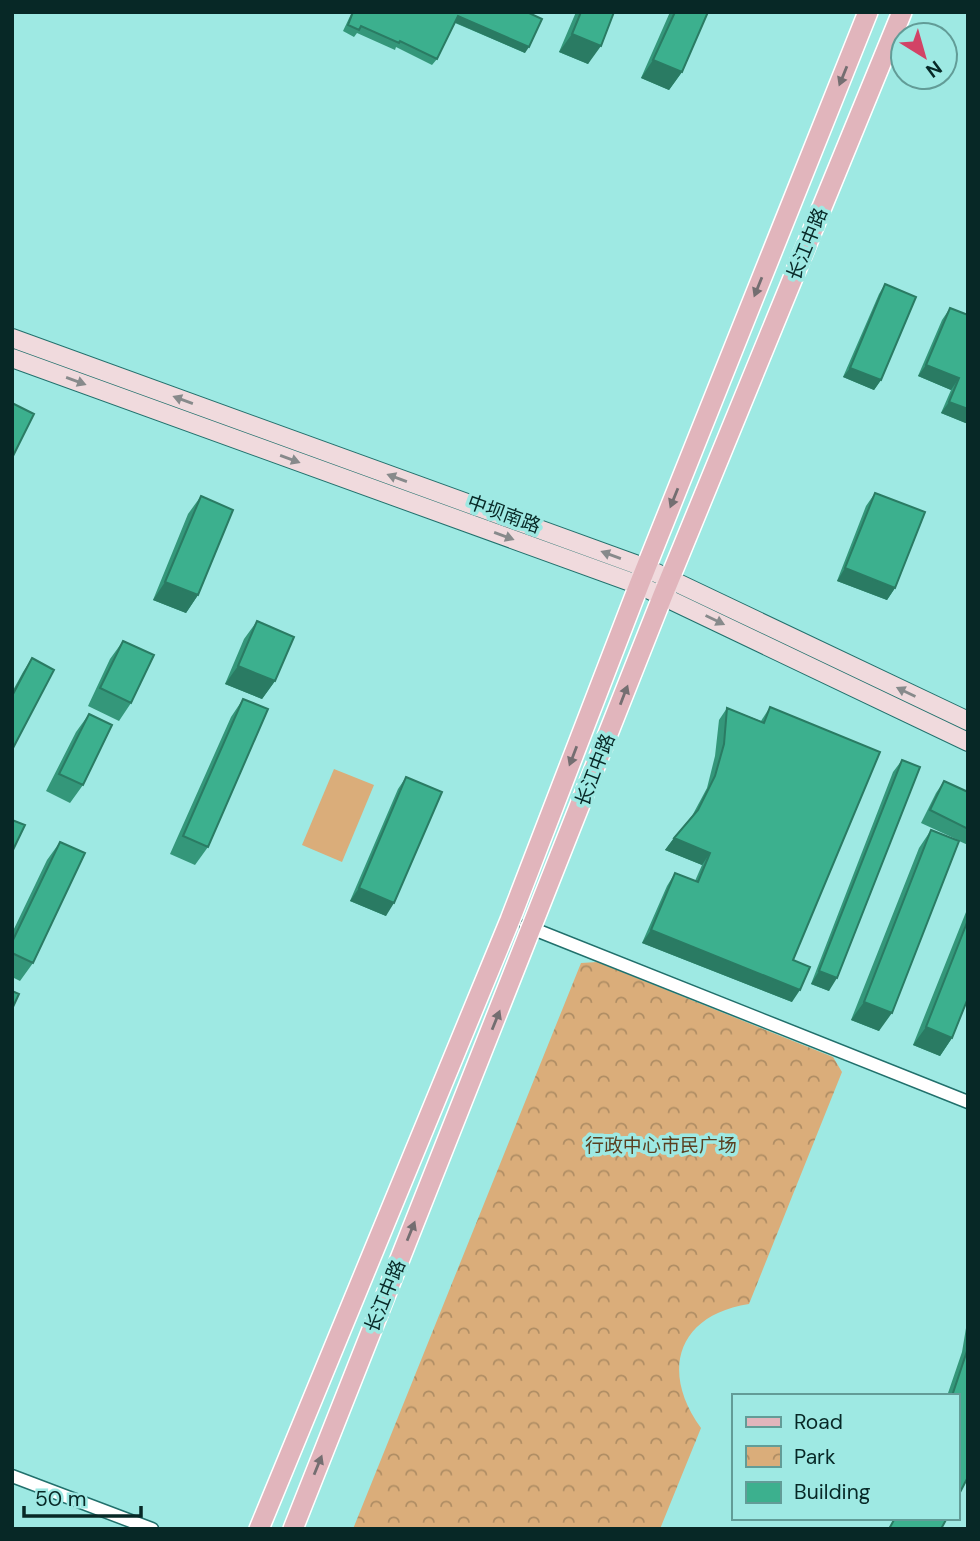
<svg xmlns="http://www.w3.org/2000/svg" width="980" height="1541" font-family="'DM Sans','Noto Sans SC',sans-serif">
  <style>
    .park { fill: url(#park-crowns) }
    .garden { fill: #daad7a }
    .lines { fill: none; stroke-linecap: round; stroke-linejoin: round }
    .street-casing { stroke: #21706c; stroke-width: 15 }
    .secondary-casing { stroke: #21706c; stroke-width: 20 }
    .primary-casing { stroke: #fff; stroke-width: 22 }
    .street { stroke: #fff; stroke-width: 12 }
    .secondary { stroke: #f0dadd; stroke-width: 18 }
    .primary { stroke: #e1b5bc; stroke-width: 19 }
    .wall { fill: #34977a }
    .shaded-wall { fill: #2a7b63 }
    .building { fill: #3cb08e; stroke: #2a7b63; stroke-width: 2 }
    .oneway { fill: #746e71 }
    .oneway2 { fill: #878a8b }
    .labels { text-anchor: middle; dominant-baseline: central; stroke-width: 7; stroke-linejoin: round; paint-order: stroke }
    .street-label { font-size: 19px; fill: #072826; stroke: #9ee9e3 }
    .park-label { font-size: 19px; fill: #5a4021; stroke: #9ee9e3 }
  </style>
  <defs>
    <pattern id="park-crowns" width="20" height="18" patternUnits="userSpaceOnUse" patternTransform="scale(1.75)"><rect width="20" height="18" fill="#daad7a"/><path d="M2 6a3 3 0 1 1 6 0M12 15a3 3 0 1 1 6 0" fill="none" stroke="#af8d64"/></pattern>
  </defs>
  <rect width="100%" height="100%" fill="#9ee9e3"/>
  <path class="park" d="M 597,962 L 833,1057 L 842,1072 L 749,1304 C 677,1315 660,1372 701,1428 L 660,1529 L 353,1529 L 581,963 Z"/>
  <path class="garden" d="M 334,769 L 374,785 L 342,862 L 302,845 Z"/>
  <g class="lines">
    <g class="street-casing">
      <path id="street" d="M 526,926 L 968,1102
        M 12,1476 L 152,1529"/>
    </g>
    <g class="secondary-casing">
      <path id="secondary" d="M 12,338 L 646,568 L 968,721
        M 12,358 L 639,585 L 968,742"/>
    </g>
    <g class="primary-casing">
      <path id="primary" d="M 259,1529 L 510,920 L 639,585 L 868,12
        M 293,1529 L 663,595 L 902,12"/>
    </g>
    <use href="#street" class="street"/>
    <use href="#secondary" class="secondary"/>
    <use href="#primary" class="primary"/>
  </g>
  <path class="wall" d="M 352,12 L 527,12 L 525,53 L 455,23 L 437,59 L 432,65 L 396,47 L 395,50 L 357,33 L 354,37 L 343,31 Z
    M 576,12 L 614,12 L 588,64 L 559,52 Z
    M 670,12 L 708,12 L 682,72 L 669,90 L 641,78 Z
    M 885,284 L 881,380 L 874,390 L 843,377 L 879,294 Z
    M 950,308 L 968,315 L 968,424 L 941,413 L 951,390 L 918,376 L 942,320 Z
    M 875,493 L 895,588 L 887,600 L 837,581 L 866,506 Z
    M 201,496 L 198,595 L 186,613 L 153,600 L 188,514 Z
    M 257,621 L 275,681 L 262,699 L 225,684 L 244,639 Z
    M 123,641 L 131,703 L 119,721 L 88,706 L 110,659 Z
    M 32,658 L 12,750 L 12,692 L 23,672 Z
    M 243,699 L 208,847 L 195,865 L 170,854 L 231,717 Z
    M 770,707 L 793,960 L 792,1002 L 642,943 L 667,886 L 675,873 L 695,881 L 702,865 L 665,850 L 674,838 L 692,816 L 707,788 L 715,756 L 719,720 L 727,708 L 761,721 Z
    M 89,714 L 83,785 L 70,803 L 46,791 L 76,732 Z
    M 902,760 L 829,991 L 811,984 L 893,772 Z
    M 406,777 L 386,916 L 350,901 L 398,789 Z
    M 944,781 L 968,792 L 968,845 L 959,841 L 879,1031 L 851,1020 L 919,848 L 931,830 L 958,840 L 921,823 L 936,793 Z
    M 60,842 L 33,963 L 20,981 L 12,977 L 12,933 L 47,860 Z
    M 968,907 L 968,998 L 952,1038 L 940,1056 L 913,1045 Z
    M 968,1316 L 968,1477 L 957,1396 L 947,1396 L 962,1352 Z"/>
  <path class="shaded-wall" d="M 458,16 L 529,47 L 525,53 L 454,22 Z
    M 572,34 L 601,46 L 588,64 L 559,52 Z
    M 653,60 L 682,72 L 669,90 L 641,78 Z
    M 926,365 L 959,378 L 951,390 L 918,376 Z
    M 850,368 L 881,380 L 874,390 L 843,377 Z
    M 949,402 L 968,409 L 968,424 L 941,413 Z
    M 845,568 L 895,588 L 887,600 L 837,581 Z
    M 165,582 L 198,595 L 186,613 L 153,600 Z
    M 238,666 L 275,681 L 262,699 L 225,684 Z
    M 674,838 L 710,853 L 702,865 L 665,850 Z
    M 359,888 L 394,903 L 386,916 L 350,901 Z
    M 651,930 L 800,990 L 792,1002 L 642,943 Z
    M 819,971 L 837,978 L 829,991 L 811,984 Z
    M 864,1002 L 892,1013 L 879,1031 L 851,1020 Z
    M 926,1027 L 952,1038 L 940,1056 L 913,1045 Z"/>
  <path class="building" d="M 353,12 L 527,12 L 542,19 L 529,47 L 458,16 L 437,59 L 400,41 L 399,43 L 361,26 L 359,30 L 348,25 Z
    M 581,12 L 614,12 L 601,46 L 572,34 Z
    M 675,12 L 708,12 L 682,72 L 653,60 Z
    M 885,284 L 916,297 L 881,380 L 850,368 Z
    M 950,308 L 968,315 L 968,409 L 949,402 L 959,378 L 926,365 Z
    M 12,403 L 34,414 L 12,458 Z
    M 875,493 L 925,512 L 895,588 L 845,568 Z
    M 201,496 L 233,510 L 198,595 L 165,582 Z
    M 257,621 L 294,637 L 275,681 L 238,666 Z
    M 123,641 L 154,655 L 131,703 L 100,688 Z
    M 32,658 L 54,670 L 12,750 L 12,696 Z
    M 243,699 L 268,709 L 208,847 L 183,836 Z
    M 770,707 L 880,752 L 793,960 L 810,967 L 800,990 L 651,930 L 675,873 L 698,882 L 710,853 L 674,838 L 698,810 L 715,776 L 724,744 L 727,708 L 764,723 Z
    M 89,714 L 112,725 L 83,785 L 59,774 Z
    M 902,760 L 920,767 L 837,978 L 819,971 Z
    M 406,777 L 442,792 L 394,903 L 359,888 Z
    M 944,781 L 968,792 L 968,829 L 930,810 Z
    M 12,820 L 25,825 L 12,852 Z
    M 931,830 L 959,841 L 892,1013 L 864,1002 Z
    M 60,842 L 85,853 L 33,963 L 12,953 L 12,942 Z
    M 968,920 L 968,998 L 952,1038 L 926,1027 Z
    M 12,991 L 19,994 L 12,1009 Z
    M 968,1348 L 968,1477 L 957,1498 L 957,1396 L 952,1396 Z
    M 895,1518 L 947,1518 L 941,1529 L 889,1529 Z"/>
  <defs><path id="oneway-solid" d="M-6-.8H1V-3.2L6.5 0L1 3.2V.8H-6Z" transform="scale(1.75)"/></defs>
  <g class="oneway">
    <use href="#oneway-solid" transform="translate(843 76) rotate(112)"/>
    <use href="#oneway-solid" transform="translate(758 287) rotate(112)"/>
    <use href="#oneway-solid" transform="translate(674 498) rotate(112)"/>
    <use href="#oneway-solid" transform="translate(624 695) rotate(-69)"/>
    <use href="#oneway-solid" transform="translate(573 756) rotate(111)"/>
    <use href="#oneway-solid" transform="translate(496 1020) rotate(-68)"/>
    <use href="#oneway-solid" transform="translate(411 1231) rotate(-68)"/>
    <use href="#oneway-solid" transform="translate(318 1465) rotate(-68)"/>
  </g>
  <g class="oneway2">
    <use href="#oneway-solid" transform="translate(76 381) rotate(20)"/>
    <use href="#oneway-solid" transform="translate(183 400) rotate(-160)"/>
    <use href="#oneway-solid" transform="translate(290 459) rotate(20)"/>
    <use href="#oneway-solid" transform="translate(397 478) rotate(-160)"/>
    <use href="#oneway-solid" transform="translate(504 536) rotate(20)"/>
    <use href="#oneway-solid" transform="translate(611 555) rotate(-160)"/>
    <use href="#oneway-solid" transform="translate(715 620) rotate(26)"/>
    <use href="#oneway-solid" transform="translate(906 692) rotate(-154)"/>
  </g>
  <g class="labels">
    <g class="street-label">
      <text transform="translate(807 244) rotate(-68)">长江中路</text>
      <text transform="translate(504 514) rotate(20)">中坝南路</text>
      <text transform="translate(595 770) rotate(-69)">长江中路</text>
      <text transform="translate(385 1296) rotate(-68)">长江中路</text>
    </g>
    <g class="park-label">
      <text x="661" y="1145">行政中心市民广场</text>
    </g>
  </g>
  <rect width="980" height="1541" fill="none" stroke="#072826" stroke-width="28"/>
  <rect x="732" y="1394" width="228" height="126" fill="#9ee9e3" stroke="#629c97" stroke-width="2"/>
  <rect x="746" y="1417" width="35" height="10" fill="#e1b5bc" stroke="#629c97" stroke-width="2"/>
  <text x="794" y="1429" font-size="21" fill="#072826">Road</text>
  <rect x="746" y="1446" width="35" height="21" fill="url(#park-crowns)" stroke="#629c97" stroke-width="2"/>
  <text x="794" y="1464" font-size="21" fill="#072826">Park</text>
  <rect x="746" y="1482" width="35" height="21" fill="#3cb08e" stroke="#629c97" stroke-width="2"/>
  <text x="794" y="1499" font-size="21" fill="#072826">Building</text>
  <g transform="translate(924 56) rotate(143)"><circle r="33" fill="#9ee9e3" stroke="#629c97" stroke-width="2"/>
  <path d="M0-5L12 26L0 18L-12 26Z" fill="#d24366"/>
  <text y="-10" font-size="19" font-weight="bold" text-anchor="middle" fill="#072826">N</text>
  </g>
  <path d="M24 1506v10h117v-10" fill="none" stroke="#072826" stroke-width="3.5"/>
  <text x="35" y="1506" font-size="21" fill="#072826" stroke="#9ee9e3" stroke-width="5" paint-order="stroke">50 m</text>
</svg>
